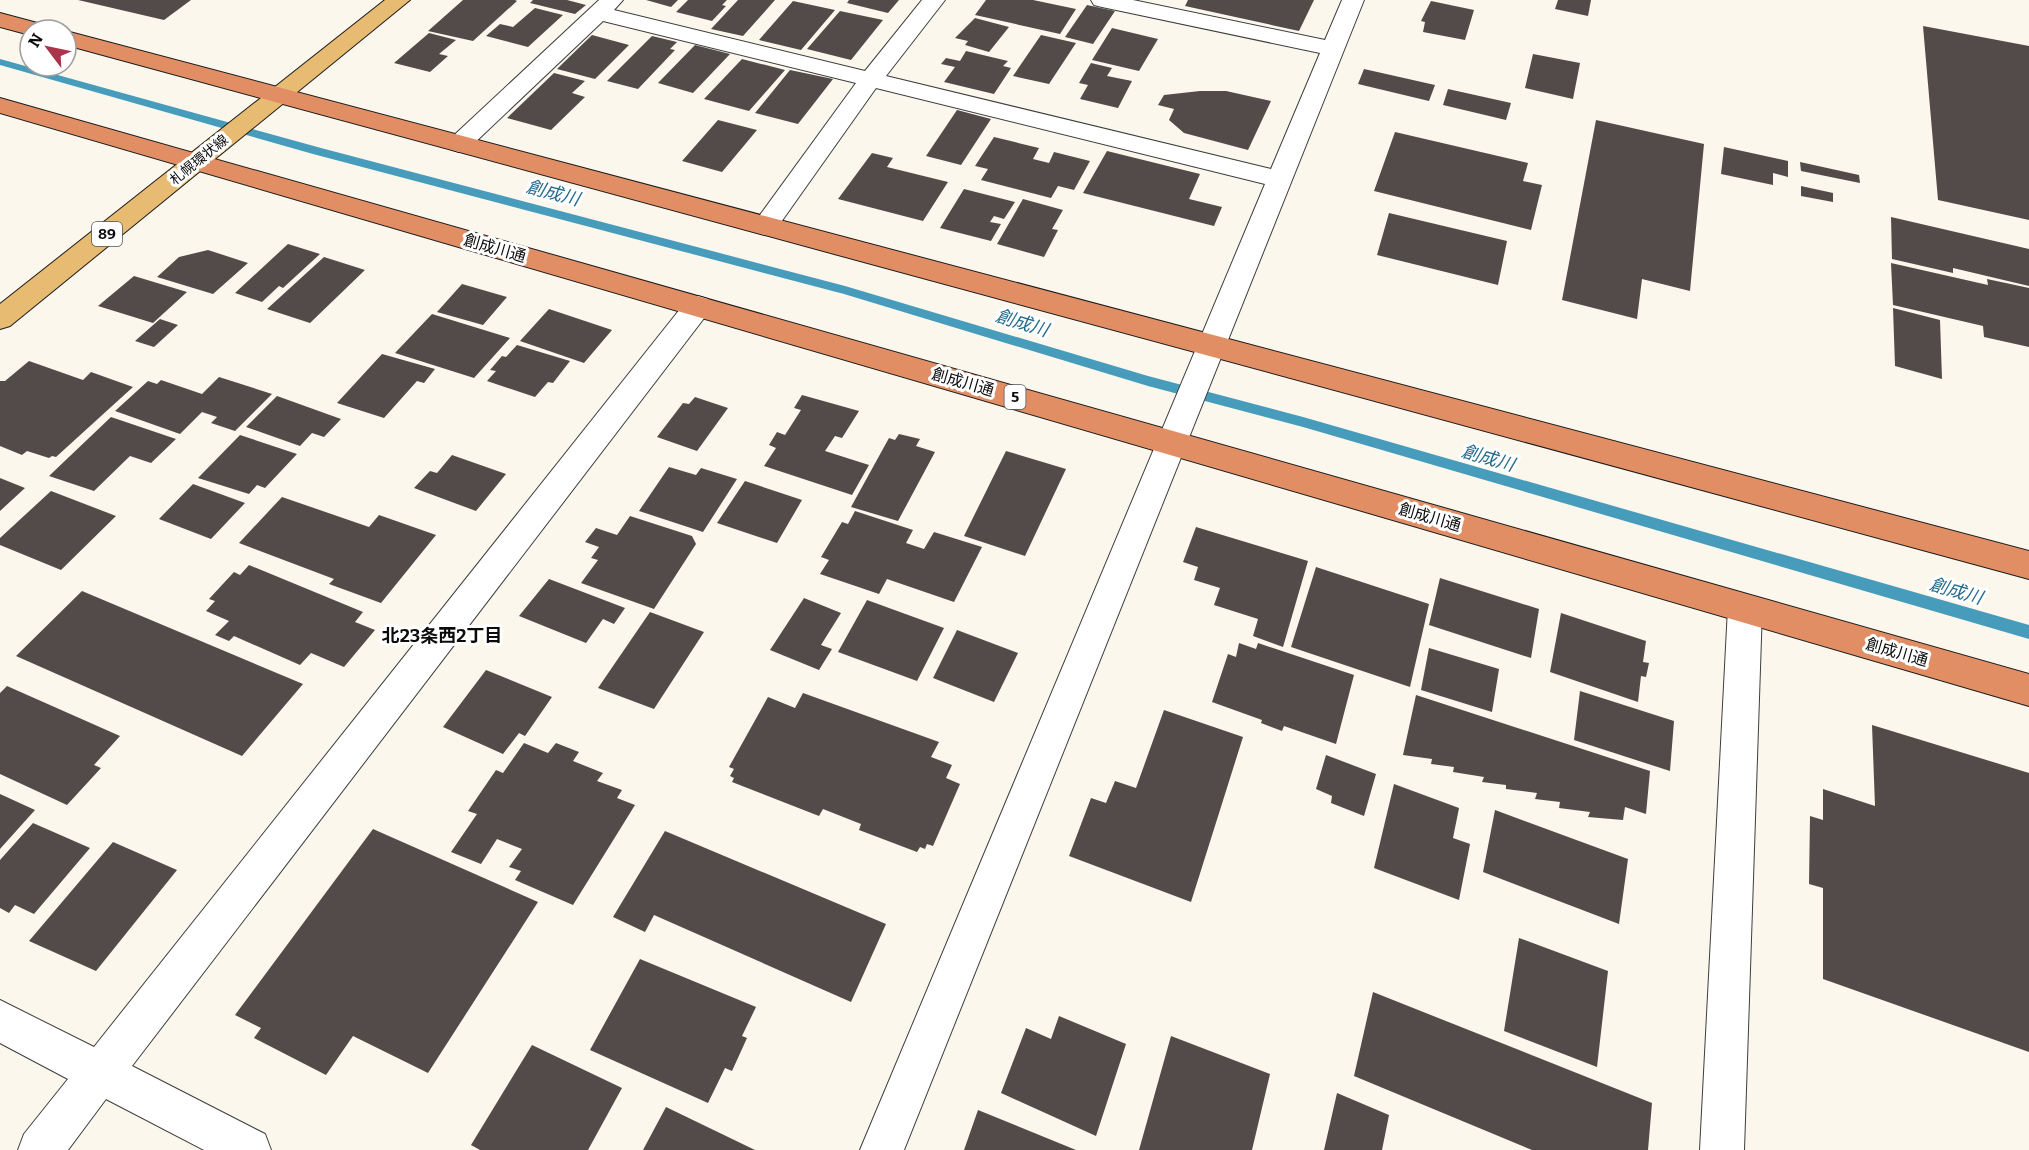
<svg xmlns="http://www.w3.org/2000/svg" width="2029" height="1150" font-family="Bitter,'Noto Sans JP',serif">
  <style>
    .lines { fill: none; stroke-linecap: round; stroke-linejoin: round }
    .stream { fill: #479cbb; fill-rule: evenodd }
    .building { fill: #524b49 }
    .street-casing { stroke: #3e3e3e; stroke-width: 2 }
    .primary-casing { stroke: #1c1c1c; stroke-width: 2 }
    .highway-casing { stroke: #1c1c1c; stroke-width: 2 }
    .street { fill: #fff; fill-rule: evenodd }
    .primary { fill: #e7bb71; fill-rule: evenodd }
    .highway { fill: #e28e65; fill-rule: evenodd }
    .labels { text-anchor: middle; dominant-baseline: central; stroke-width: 6; stroke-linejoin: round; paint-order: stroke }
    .far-street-label { font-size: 14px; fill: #0b0b0b; stroke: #fff }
    .shield { fill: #fff; stroke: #545454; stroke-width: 1.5 }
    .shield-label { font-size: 15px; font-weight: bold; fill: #0b0b0b }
    .street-label { font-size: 16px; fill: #0b0b0b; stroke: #fff }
    .water-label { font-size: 18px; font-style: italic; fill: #256c8c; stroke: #fff }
    .neighbourhood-label { font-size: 18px; font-weight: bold; fill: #0b0b0b; stroke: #fff }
  </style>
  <rect width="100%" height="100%" fill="#fcf7ec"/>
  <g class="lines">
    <path class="stream" d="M 0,59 L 321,148 L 845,286 L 1148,376 L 1303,417 L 2029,625 L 2029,639 L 1303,427 L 1148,386 L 844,294 L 313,154 L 0,65 Z"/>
  </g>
  <path class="building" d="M 78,0 L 191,0 L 164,20 Z
    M 463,0 L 515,0 L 517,1 L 473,41 L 428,31 Z
    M 533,0 L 567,0 L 586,5 L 575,14 L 530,3 Z
    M 646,0 L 678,0 L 671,7 Z
    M 688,0 L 727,0 L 722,5 L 726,6 L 712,21 L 676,12 Z
    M 738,0 L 775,0 L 743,36 L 711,29 Z
    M 849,0 L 899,0 L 888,13 L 847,3 Z
    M 986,0 L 1033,0 L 1076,9 L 1060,34 L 975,15 Z
    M 1188,0 L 1314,0 L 1299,31 L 1185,6 Z
    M 1558,0 L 1591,0 L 1588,16 L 1555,9 Z
    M 793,1 L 835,10 L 801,50 L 759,40 Z
    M 1431,1 L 1474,10 L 1465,40 L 1423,32 L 1425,22 L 1421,21 Z
    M 1087,5 L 1115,11 L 1093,44 L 1065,37 Z
    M 535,8 L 563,15 L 528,47 L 486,36 L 500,24 L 513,27 Z
    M 840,11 L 883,20 L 851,60 L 807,49 Z
    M 975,18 L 1009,27 L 989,52 L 965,45 L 968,41 L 955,38 Z
    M 1923,26 L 2029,46 L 2029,220 L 1938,200 Z
    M 1112,28 L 1158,39 L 1139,71 L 1092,60 Z
    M 429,33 L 456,40 L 439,54 L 448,56 L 430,72 L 394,63 Z
    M 592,35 L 629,45 L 595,79 L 557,69 Z
    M 1041,35 L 1076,43 L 1049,84 L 1013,76 Z
    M 652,36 L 677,42 L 670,49 L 675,50 L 638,89 L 607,81 Z
    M 695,45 L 730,54 L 693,93 L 658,83 Z
    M 966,51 L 1008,61 L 1003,66 L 1011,68 L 994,94 L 944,82 L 955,67 L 941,64 L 946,58 L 960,61 Z
    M 1533,54 L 1580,63 L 1573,99 L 1525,88 Z
    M 742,59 L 785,70 L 749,111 L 704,99 Z
    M 1091,63 L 1112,68 L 1107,76 L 1132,81 L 1118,108 L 1080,99 L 1088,85 L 1079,83 Z
    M 1364,69 L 1435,85 L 1429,101 L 1358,84 Z
    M 790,70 L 833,79 L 798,124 L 755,113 Z
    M 554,73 L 585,81 L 572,93 L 585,97 L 551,130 L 507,118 Z
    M 1448,89 L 1511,103 L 1506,120 L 1443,105 Z
    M 1200,91 L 1226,91 L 1271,101 L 1248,150 L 1184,133 L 1169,120 L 1174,109 L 1158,105 L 1164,95 Z
    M 957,110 L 991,119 L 961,165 L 926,156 Z
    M 718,120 L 757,130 L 722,172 L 682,161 Z
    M 1596,120 L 1704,144 L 1690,291 L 1642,279 L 1637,319 L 1562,300 Z
    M 1395,132 L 1528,163 L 1523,181 L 1542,185 L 1531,230 L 1374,191 Z
    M 994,137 L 1039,148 L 1033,159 L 1049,163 L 1054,152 L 1090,161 L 1074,190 L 1058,186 L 1051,198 L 981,180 L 988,169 L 975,166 Z
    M 1724,147 L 1788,161 L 1788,177 L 1773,173 L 1773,185 L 1721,174 Z
    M 1107,151 L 1200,174 L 1189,199 L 1222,207 L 1214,226 L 1083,193 Z
    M 872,153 L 893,158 L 887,167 L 948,182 L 923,221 L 838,199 Z
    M 1800,162 L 1859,175 L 1860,183 L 1801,171 Z
    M 1801,186 L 1833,193 L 1833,202 L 1801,196 Z
    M 964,189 L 1015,202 L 1004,219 L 994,216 L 990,222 L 1001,224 L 991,241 L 940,228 Z
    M 1023,199 L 1063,210 L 1052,229 L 1058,230 L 1044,257 L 997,244 Z
    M 1389,213 L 1507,241 L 1498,285 L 1377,255 Z
    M 1891,217 L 2029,249 L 2029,286 L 1953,268 L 1953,273 L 1892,259 Z
    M 288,244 L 320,254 L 283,288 L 279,286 L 262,302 L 235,293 Z
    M 208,250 L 248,263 L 213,294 L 157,277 L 179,257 Z
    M 324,257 L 365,270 L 310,323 L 267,309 Z
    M 1891,263 L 1988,285 L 1987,279 L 2029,288 L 2029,347 L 1984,337 L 1983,326 L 1893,305 Z
    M 134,276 L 187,292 L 153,323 L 98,306 Z
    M 462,284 L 507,297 L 483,325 L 437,312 Z
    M 1893,308 L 1940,320 L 1942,379 L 1895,366 Z
    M 549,309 L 612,330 L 584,363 L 520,341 Z
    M 432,314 L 510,338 L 474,378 L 395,353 Z
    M 160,319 L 178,325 L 154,347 L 135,341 Z
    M 517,345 L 570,361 L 553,383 L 548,382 L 535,397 L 487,381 L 496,371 L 490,370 L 502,356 L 506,357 Z
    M 382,354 L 435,369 L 424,383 L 417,381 L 384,418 L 337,403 Z
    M 29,361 L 83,380 L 91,372 L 133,387 L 56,457 L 52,456 L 49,458 L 27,451 L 22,455 L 0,446 L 0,381 L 5,381 Z
    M 219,377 L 272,394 L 235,431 L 211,423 L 217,417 L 202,412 L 180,434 L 115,411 L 148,381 L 157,384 L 161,380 L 202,394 Z
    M 802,395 L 859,411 L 842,438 L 835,436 L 825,451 L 869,465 L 852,495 L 764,466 L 776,448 L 769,445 L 777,432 L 785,435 L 801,410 L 794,408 Z
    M 277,396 L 341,419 L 324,437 L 312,433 L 300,446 L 246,427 Z
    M 695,397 L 728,408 L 697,451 L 657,437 L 683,403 L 689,404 Z
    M 111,417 L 176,439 L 151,463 L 130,456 L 94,491 L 49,476 Z
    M 899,434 L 920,439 L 916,446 L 935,452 L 898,521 L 851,507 L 889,438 L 895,440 Z
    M 240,435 L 297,454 L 265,488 L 257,485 L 249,494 L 198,478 Z
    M 1006,451 L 1066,469 L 1025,556 L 964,536 Z
    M 452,455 L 506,474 L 476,511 L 414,488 L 430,471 L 437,473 Z
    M 669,467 L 696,475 L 701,468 L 737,479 L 703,532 L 639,511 Z
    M 0,478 L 25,488 L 0,511 Z
    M 745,481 L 802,500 L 777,543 L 717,523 Z
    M 193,484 L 245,503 L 211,539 L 159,519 Z
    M 51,491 L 116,516 L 61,570 L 0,545 L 0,538 Z
    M 282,497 L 369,527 L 379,515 L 436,535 L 381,603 L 329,584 L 334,579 L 239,543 Z
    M 855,511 L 913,530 L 906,543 L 924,549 L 934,532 L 982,547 L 954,602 L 887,579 L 879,594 L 820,574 L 829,560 L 821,557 L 842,522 L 848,524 Z
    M 630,516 L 692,536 L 696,544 L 654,609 L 581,583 L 598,560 L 591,558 L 599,547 L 585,542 L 596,528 L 617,535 Z
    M 1196,527 L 1308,561 L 1283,647 L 1253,636 L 1258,619 L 1214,605 L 1220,588 L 1194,580 L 1198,567 L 1183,562 Z
    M 249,565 L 363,612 L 355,622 L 375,630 L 344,667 L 311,653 L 300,665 L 234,636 L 229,641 L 215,635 L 229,621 L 206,611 L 215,601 L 209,599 L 234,572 L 240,575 Z
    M 1316,567 L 1429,604 L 1410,687 L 1291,647 Z
    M 1440,578 L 1539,609 L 1531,658 L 1429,625 Z
    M 549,579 L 625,608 L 614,624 L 603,619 L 586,643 L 519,616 Z
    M 82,591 L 303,684 L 242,756 L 16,656 Z
    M 804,598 L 841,613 L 821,645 L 832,649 L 819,670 L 770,650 Z
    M 867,600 L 944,628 L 917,681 L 838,652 Z
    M 650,612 L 704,632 L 654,709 L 598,688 Z
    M 1561,613 L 1646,641 L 1643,662 L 1649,663 L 1646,677 L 1641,676 L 1638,702 L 1550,672 Z
    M 957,630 L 1018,653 L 994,702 L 933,678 Z
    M 1239,643 L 1256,649 L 1258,643 L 1354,675 L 1336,744 L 1284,726 L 1282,731 L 1261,723 L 1262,720 L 1212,702 L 1228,654 L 1236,657 Z
    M 1429,648 L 1499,669 L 1492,712 L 1421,690 Z
    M 486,670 L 552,697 L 525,736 L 519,733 L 503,754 L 443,727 Z
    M 7,686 L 120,736 L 94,765 L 101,768 L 67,805 L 0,774 L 0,693 Z
    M 1580,691 L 1674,721 L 1670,771 L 1574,740 Z
    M 803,693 L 939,742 L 931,757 L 952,765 L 946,778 L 960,784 L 933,846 L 927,844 L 925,849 L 920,847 L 917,852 L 859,830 L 861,824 L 823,809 L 819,816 L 732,782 L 734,778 L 730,776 L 734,769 L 729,767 L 768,697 L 795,708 Z
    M 1416,695 L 1650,771 L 1646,814 L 1625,807 L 1623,820 L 1588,817 L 1590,812 L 1559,808 L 1560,802 L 1535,799 L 1537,793 L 1506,789 L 1506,785 L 1482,782 L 1484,777 L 1453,772 L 1454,767 L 1431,764 L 1432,759 L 1403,755 Z
    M 1164,710 L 1243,737 L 1191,902 L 1069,856 L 1091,798 L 1106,803 L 1115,781 L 1136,788 Z
    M 1872,725 L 2029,773 L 2029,1052 L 1823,979 L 1823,888 L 1809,884 L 1810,816 L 1823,820 L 1823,789 L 1875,806 Z
    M 524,743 L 548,753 L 556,743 L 579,752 L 573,761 L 603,773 L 597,781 L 622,790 L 617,798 L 635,805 L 573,905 L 515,880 L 521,871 L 509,867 L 522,849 L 497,839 L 481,864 L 451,852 L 477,814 L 468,811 L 496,770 L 503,773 Z
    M 1326,755 L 1376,774 L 1364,816 L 1331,803 L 1332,796 L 1316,789 Z
    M 1394,784 L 1459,808 L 1453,838 L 1470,844 L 1459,900 L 1374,868 Z
    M 0,794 L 35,810 L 0,849 Z
    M 1495,810 L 1628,859 L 1619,924 L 1483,872 Z
    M 33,823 L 90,848 L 34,914 L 15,905 L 9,913 L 0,908 L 0,860 Z
    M 373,829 L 538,902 L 428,1073 L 353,1036 L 326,1075 L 254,1038 L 261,1028 L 235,1015 Z
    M 665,831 L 886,924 L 851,1002 L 654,915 L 645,932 L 613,917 Z
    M 113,842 L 177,870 L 96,971 L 29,941 Z
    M 1519,938 L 1608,971 L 1597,1067 L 1504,1031 Z
    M 640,959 L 756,1007 L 742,1036 L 747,1038 L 732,1071 L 725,1068 L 708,1103 L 590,1050 Z
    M 1373,992 L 1652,1103 L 1648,1150 L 1532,1150 L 1354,1076 Z
    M 1059,1016 L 1126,1044 L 1096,1136 L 1001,1093 L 1026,1028 L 1051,1039 Z
    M 1171,1036 L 1270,1074 L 1252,1150 L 1139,1150 Z
    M 532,1045 L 622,1088 L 588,1150 L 480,1150 L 471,1145 Z
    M 1337,1093 L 1389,1115 L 1382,1150 L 1324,1150 Z
    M 666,1107 L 755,1150 L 643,1150 Z
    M 978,1110 L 1076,1150 L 964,1150 Z"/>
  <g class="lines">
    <g class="street-casing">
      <path id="street" d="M 599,0 L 623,0 L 614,10 L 865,71 L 922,0 L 945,0 L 886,76 L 1271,169 L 1320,53 L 1102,7 L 1094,5 L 1091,0 L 1133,0 L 1325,40 L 1342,0 L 1364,0 L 904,1150 L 860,1150 L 1265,184 L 876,88 L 774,232 L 765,235 L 756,232 L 752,226 L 856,83 L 603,21 L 468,149 L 459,152 L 450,149 L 447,144 L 450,139 Z
        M 698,296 L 708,299 L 712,306 L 708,313 L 132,1066 L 265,1134 L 271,1150 L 204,1150 L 106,1099 L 68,1150 L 18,1150 L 24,1134 L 68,1079 L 0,1043 L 0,1000 L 94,1047 L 688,299 Z
        M 1745,594 L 1757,598 L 1762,608 L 1744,1150 L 1700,1150 L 1728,608 L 1733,598 Z"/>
    </g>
    <g class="primary-casing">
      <path id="primary" d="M 385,0 L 410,0 L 10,326 L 0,329 L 0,304 Z"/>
    </g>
    <g class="highway-casing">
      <path id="highway" d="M 0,13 L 45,25 L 48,30 L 30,30 L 30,35 L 0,27 Z
        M 66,31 L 2029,551 L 2029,579 L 66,45 Z
        M 0,98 L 2029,674 L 2029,706 L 0,113 Z"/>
    </g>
    <use href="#street" class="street"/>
    <use href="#primary" class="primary"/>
    <use href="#highway" class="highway"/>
  </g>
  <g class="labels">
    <g class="far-street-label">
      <text transform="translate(199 160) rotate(-39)">札幌環状線</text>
    </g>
    <g class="shield">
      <rect x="92" y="222" width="30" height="24" rx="4.5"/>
      <rect x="1004.5" y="385" width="21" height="24" rx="4.5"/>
    </g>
    <g class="shield-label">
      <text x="107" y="234">89</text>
      <text x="1015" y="397">5</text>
    </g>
    <g class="street-label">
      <text transform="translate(495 248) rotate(16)">創成川通</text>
      <text transform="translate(963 382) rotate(16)">創成川通</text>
      <text transform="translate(1430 517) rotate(16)">創成川通</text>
      <text transform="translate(1897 652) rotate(16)">創成川通</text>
    </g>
    <g class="water-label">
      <text transform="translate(553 193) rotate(15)">創成川</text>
      <text transform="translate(1022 323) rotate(17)">創成川</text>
      <text transform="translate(1488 458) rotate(16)">創成川</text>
      <text transform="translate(1956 591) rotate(16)">創成川</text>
    </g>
    <g class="neighbourhood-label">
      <text x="442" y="636">北23条西2丁目</text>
    </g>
  </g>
  <g transform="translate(48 48) rotate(302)"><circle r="28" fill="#ffffff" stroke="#9d9d9d" stroke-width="1.5"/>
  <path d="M0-4.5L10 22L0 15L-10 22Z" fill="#a9354a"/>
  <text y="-9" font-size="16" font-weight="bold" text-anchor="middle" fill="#0b0b0b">N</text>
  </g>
</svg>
